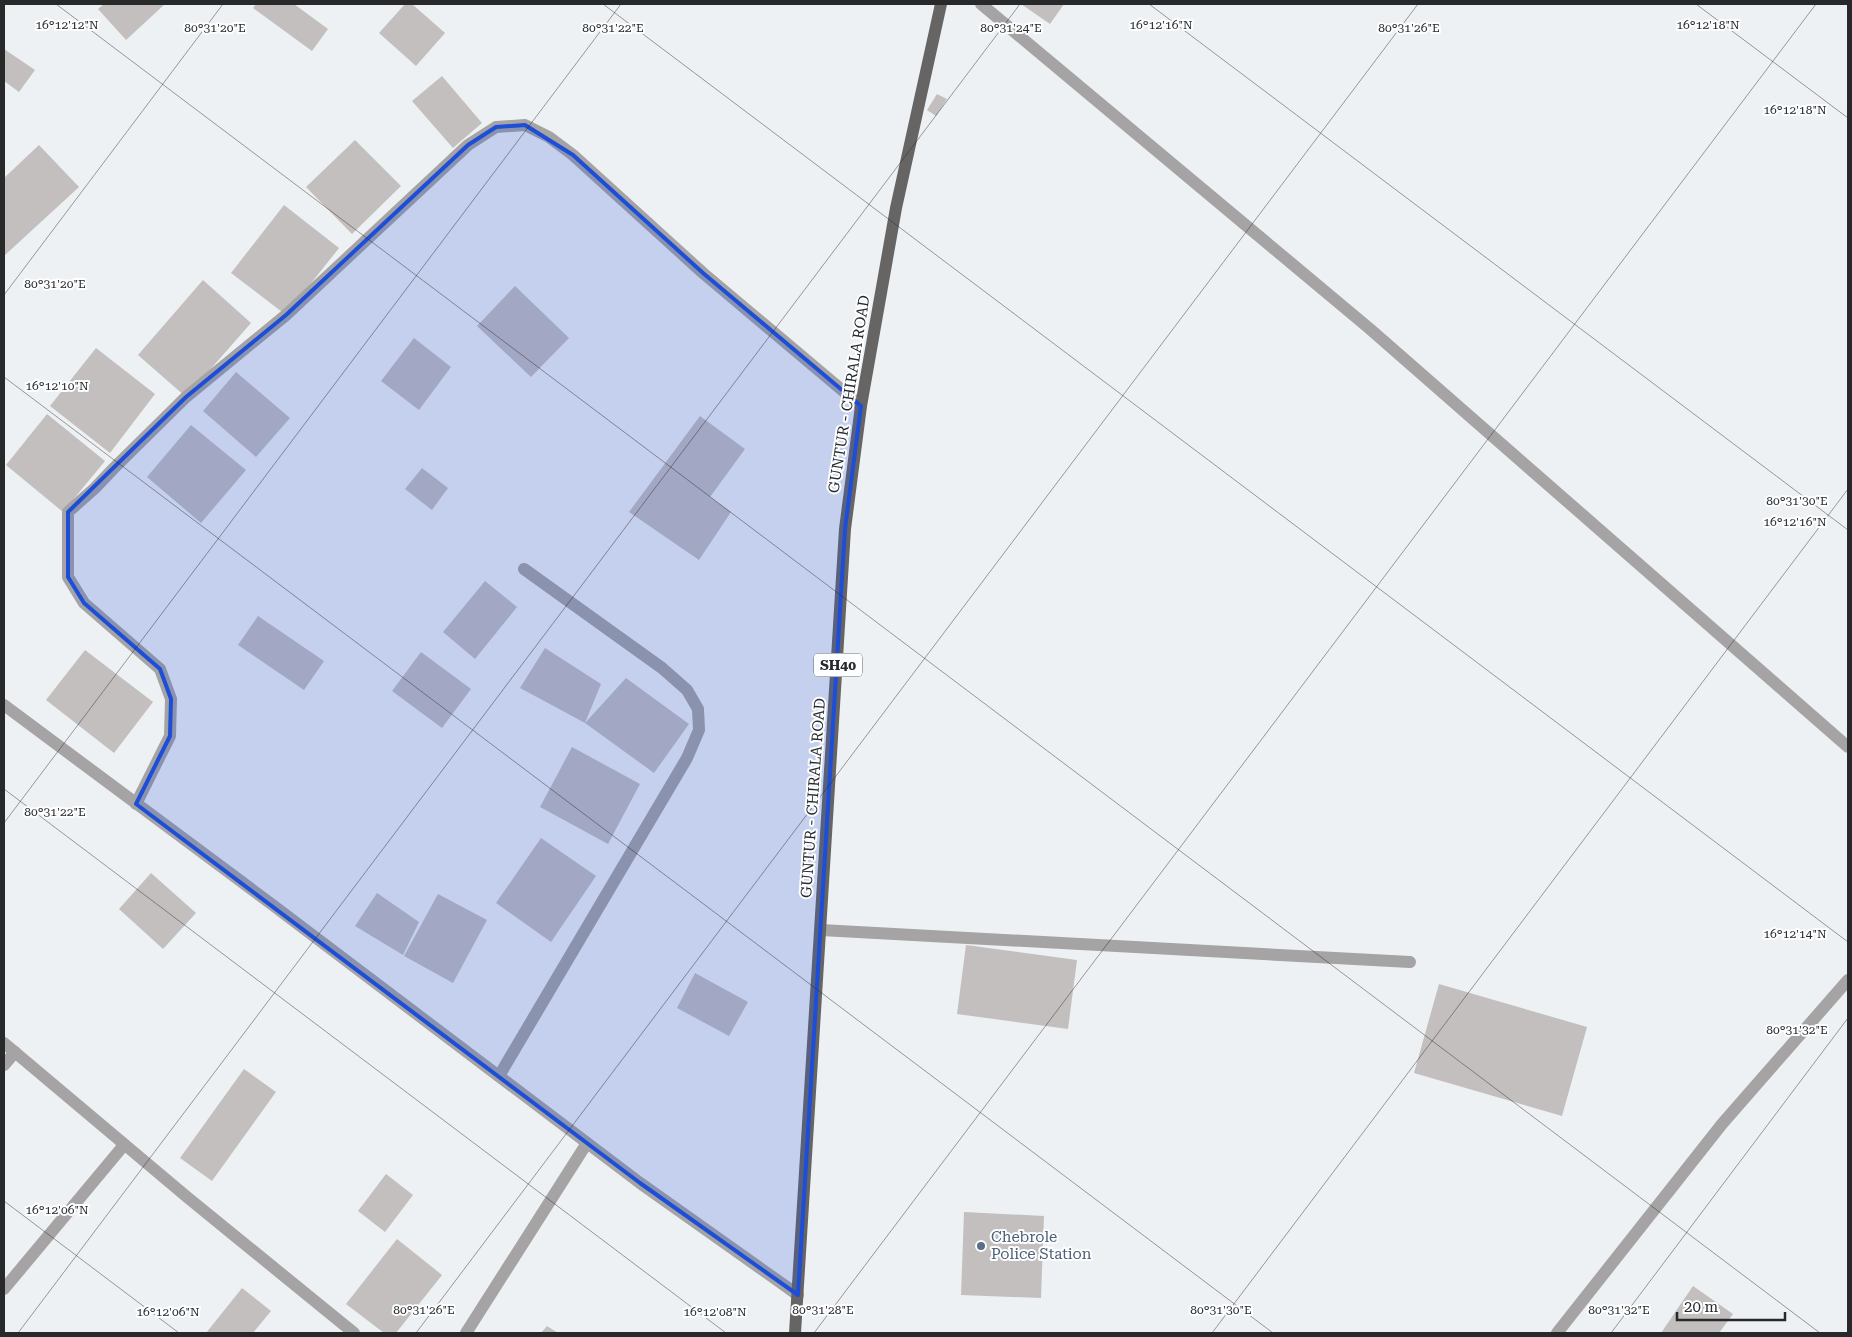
<svg xmlns="http://www.w3.org/2000/svg" width="1852" height="1337" font-family="'Roboto Serif',serif">
<style>
.building{fill:#c3bfbe}
.lines{fill:none;stroke-linecap:round;stroke-linejoin:round}
.minor{stroke:#a5a3a3;stroke-width:12}
.major{stroke:#676464;stroke-width:12}
.marked{fill:#1d4ed8;fill-opacity:0.2;stroke:#1d4ed8;stroke-width:4;stroke-linejoin:round}
.ticks{fill:none;stroke:#28292a;stroke-width:1;stroke-opacity:0.45}
.service-dot{fill:#5c6f8a;stroke:#fdfeff;stroke-width:2}
.labels{text-anchor:middle;dominant-baseline:central;stroke-width:4;stroke-linejoin:round;paint-order:stroke}
.shield{fill:#fdfeff;stroke:#68696a;stroke-width:1}
.shield-label{font-size:14px;font-weight:bold;fill:#28292a}
.street-label{font-size:15px;fill:#28292a;stroke:#fdfeff}
.service-label{font-size:15px;fill:#4e5e75;stroke:#fdfeff;text-anchor:start}
.ticks-label{font-size:12px;text-anchor:middle;fill:#28292a;stroke:#fdfeff;stroke-width:4;stroke-linejoin:round;paint-order:stroke}
</style>
<rect width="100%" height="100%" fill="#eef1f4"/>
<!-- building -->
<g class="building">
<path d="M104 4H165L126 40 98 9Z"/>
<path d="M256 4H294L328 29 312 51 253 8Z"/>
<path d="M405 4H412L445 33 416 66 379 33Z"/>
<path d="M1021 4H1064L1050 24Z"/>
<path d="M4 49 35 70 19 92 4 81Z"/>
<path d="M442 76 482 123 453 148 412 101Z"/>
<path d="M937 94 947 99 936 116 927 110Z"/>
<path d="M355 140 401 186 352 234 306 187Z"/>
<path d="M39 145 79 187 4 256V178Z"/>
<path d="M284 205 339 248 286 315 231 273Z"/>
<path d="M203 280 251 323 186 397 138 355Z"/>
<path d="M515 286 569 338 531 377 477 326Z"/>
<path d="M414 338 451 367 419 410 381 381Z"/>
<path d="M96 348 155 394 110 453 50 406Z"/>
<path d="M236 372 290 418 256 457 203 411Z"/>
<path d="M47 414 105 461 63 512 6 465Z"/>
<path d="M700 416 745 449 710 497 731 512 699 560 629 512Z"/>
<path d="M191 425 246 470 201 523 147 477Z"/>
<path d="M422 468 448 488 432 510 405 489Z"/>
<path d="M485 581 517 607 475 659 443 632Z"/>
<path d="M258 616 324 661 304 690 238 645Z"/>
<path d="M545 648 601 684 585 723 626 678 689 724 654 773 585 723 520 688Z"/>
<path d="M85 650 153 702 114 753 46 700Z"/>
<path d="M421 652 471 689 442 728 392 691Z"/>
<path d="M572 747 640 784 608 844 540 807Z"/>
<path d="M541 838 596 876 551 942 496 903Z"/>
<path d="M151 873 196 913 163 949 119 909Z"/>
<path d="M377 893 419 922 403 955 355 926Z"/>
<path d="M438 894 487 920 453 983 404 956Z"/>
<path d="M966 945 1077 960 1068 1029 957 1014Z"/>
<path d="M695 973 748 1002 729 1036 677 1008Z"/>
<path d="M1439 984 1587 1027 1562 1116 1414 1073Z"/>
<path d="M244 1069 276 1092 212 1181 180 1158Z"/>
<path d="M386 1174 413 1195 385 1232 358 1211Z"/>
<path d="M964 1212 1044 1216 1041 1298 961 1295Z"/>
<path d="M397 1239 442 1275 396 1333H384L346 1304Z"/>
<path d="M1693 1286 1733 1314 1719 1333H1661Z"/>
<path d="M242 1288 271 1311 253 1333H206Z"/>
<path d="M547 1326 558 1333H541Z"/>
</g>
<g class="lines">
<!-- minor -->
<g class="minor">
<path d="M981 4 1370 329 1848 747"/>
<path d="M4 705 274 906 640 1183 798 1295"/>
<path d="M136 804 170 736 171 699 160 669 84 603 68 577V512L95 488 114 468 186 397 286 315 468 145 496 127 525 125 549 137 573 155 703 273 861 406"/>
<path d="M821 930 1410 962"/>
<path d="M4 1043 187 1197 354 1333"/>
<path d="M4 1065 15 1052"/>
<path d="M499 1076 687 758 699 730 698 709 687 690 662 668 524 569"/>
<path d="M4 1289 124 1145"/>
<path d="M466 1333 587 1143"/>
<path d="M1557 1333 1722 1124 1848 980"/>
</g>
<!-- major -->
<path class="major" d="M795 1333 845 529 861 406 896 208 941 4"/>
</g>
<!-- marked area -->
<path class="marked" d="M525 125 573 155 703 273 861 406 845 529 798 1295 640 1183 136 804 170 736 171 699 160 669 84 603 68 577V512L186 397 286 315 468 145 496 127Z"/>
<!-- ticks -->
<path class="ticks" d="M56 4 1820 1333M603 4 1848 942M1149 4 1848 530M1696 4 1848 118M4 295 223 4M4 377 1273 1333M4 789 726 1333M4 823 621 4M4 1201 179 1333M18 1333 1020 4M416 1333 1418 4M814 1333 1816 4M1212 1333 1848 489M1611 1333 1848 1018"/>
<!-- markers -->
<circle class="service-dot" cx="981" cy="1246" r="5"/>
<g class="labels">
<!-- shield labels -->
<rect class="shield" x="814" y="653.5" width="48" height="23" rx="4"/>
<g class="shield-label">
<text x="838" y="665">SH40</text>
</g>
<!-- street labels -->
<g class="street-label">
<text transform="translate(849 394) rotate(-81)">GUNTUR - CHIRALA ROAD</text>
<text transform="translate(813 798) rotate(-86)">GUNTUR - CHIRALA ROAD</text>
</g>
<!-- service labels -->
<g class="service-label">
<text x="991" y="1237">Chebrole<tspan x="991" dy="17">Police Station</tspan></text>
</g>
</g>
<g class="ticks-label">
<text x="67" y="29">16°12'12"N</text>
<text x="1161" y="29">16°12'16"N</text>
<text x="1708" y="29">16°12'18"N</text>
<text x="215" y="32">80°31'20"E</text>
<text x="613" y="32">80°31'22"E</text>
<text x="1011" y="32">80°31'24"E</text>
<text x="1409" y="32">80°31'26"E</text>
<text x="1795" y="114">16°12'18"N</text>
<text x="55" y="288">80°31'20"E</text>
<text x="57" y="390">16°12'10"N</text>
<text x="1797" y="505">80°31'30"E</text>
<text x="1795" y="526">16°12'16"N</text>
<text x="55" y="816">80°31'22"E</text>
<text x="1795" y="938">16°12'14"N</text>
<text x="1797" y="1034">80°31'32"E</text>
<text x="57" y="1214">16°12'06"N</text>
<text x="424" y="1314">80°31'26"E</text>
<text x="823" y="1314">80°31'28"E</text>
<text x="1221" y="1314">80°31'30"E</text>
<text x="1619" y="1314">80°31'32"E</text>
<text x="168" y="1316">16°12'06"N</text>
<text x="715" y="1316">16°12'08"N</text>
</g>
<!-- border -->
<rect width="1852" height="1337" fill="none" stroke="#28292a" stroke-width="10"/>
<!-- scale -->
<path d="M1677 1312v8h108v-8" fill="none" stroke="#28292a" stroke-width="2.5"/>
<text x="1684" y="1312" font-size="15" fill="#28292a" stroke="#fdfeff" stroke-width="4" paint-order="stroke">20 m</text>
</svg>
